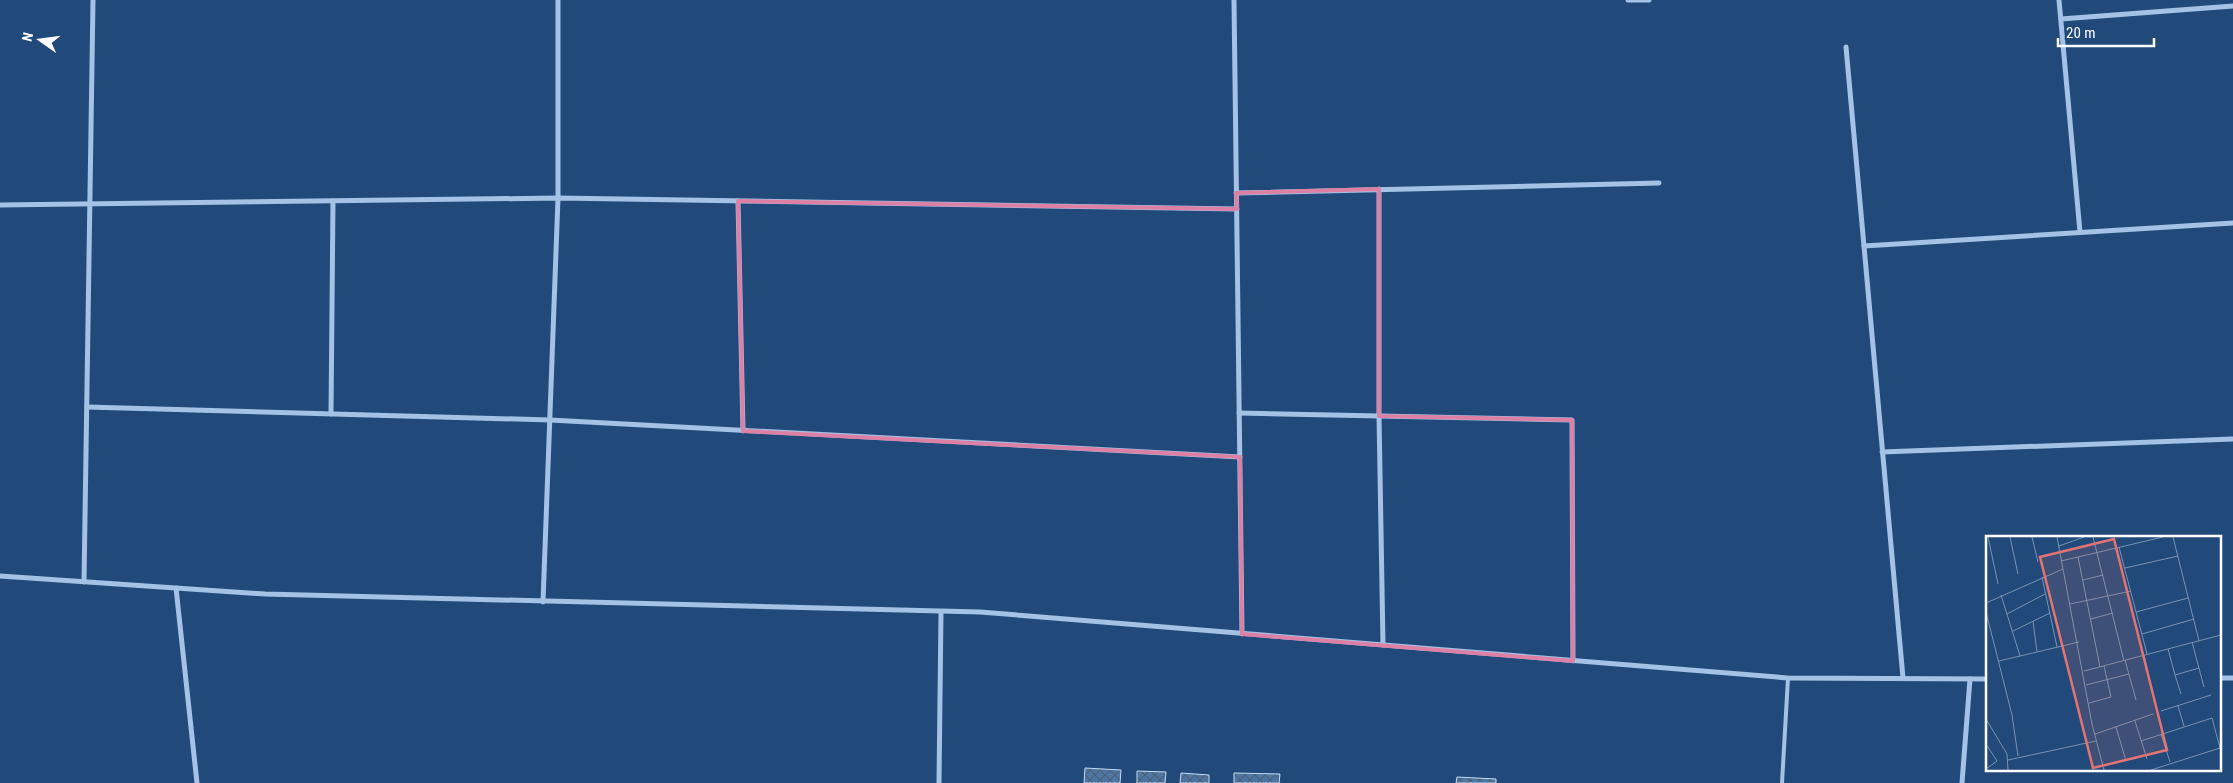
<svg xmlns="http://www.w3.org/2000/svg" width="2233" height="783" font-family="'Roboto Condensed',sans-serif">
<style>
.building{fill:url(#building-cross-hatch);stroke:#c6dcf4}
.lines{fill:none;stroke-linecap:round;stroke-linejoin:round}
.lane{stroke:#a3c2e5;stroke-width:4}
.street{stroke:#a3c2e5;stroke-width:5}
.marked{fill:none;stroke:#dd80a5;stroke-width:4;stroke-linejoin:round}
.inset-road{fill:none;stroke:#7a92af;stroke-width:1}
.view{fill:#e47373;fill-opacity:0.15;stroke:#e47373;stroke-width:2.5}
.inset-edge{fill:none;stroke:#fff;stroke-width:2.5}
</style>
<defs>
<pattern id="building-cross-hatch" width="8" height="8" patternUnits="userSpaceOnUse" patternTransform="scale(1.25)"><rect width="8" height="8" fill="#4e77a6"/><path d="M0 0l8 8M0 8l8-8" fill="none" stroke="#4d6279"/></pattern>
</defs>
<rect width="100%" height="100%" fill="#214a7a"/>
<!-- building -->
<g class="building">
<path d="M1085 768 1121 770 1120 783H1084Z"/>
<path d="M1137 771 1166 772 1165 783H1137Z"/>
<path d="M1181 773 1209 775V783H1180Z"/>
<path d="M1234 773 1280 774 1279 783H1234Z"/>
<path d="M1457 777 1496 779V783H1456Z"/>
</g>
<g class="lines">
<!-- lane -->
<path class="lane" d="M1782 783 1788 678"/>
<!-- street -->
<g class="street">
<path d="M1234 0 1242 634"/>
<path d="M1628 0H1649"/>
<path d="M2059 0 2080 232"/>
<path d="M2061 19 2233 6"/>
<path d="M1846 47 1903 678"/>
<path d="M1379 189V416L1383 645"/>
<path d="M1236 193 1659 183"/>
<path d="M738 201 743 431"/>
<path d="M0 205 558 198 1237 209"/>
<path d="M1864 246 2233 223"/>
<path d="M87 407 550 420 1240 457"/>
<path d="M1239 413 1572 420 1573 661"/>
<path d="M331 414 333 201"/>
<path d="M1882 452 2233 439"/>
<path d="M0 576 265 594 980 612 1788 678 1987 679"/>
<path d="M84 582 93 0"/>
<path d="M176 588 197 783"/>
<path d="M543 602 558 198V0"/>
<path d="M2219 678H2233"/>
<path d="M939 783 941 612"/>
<path d="M1962 783 1970 679"/>
</g>
</g>
<!-- marked area -->
<path class="marked" d="M1379 189V416L1572 420 1573 661 1242 634 1240 457 743 431 738 201 1237 209 1236 193Z"/>
<!-- overview -->
<g transform="translate(1986 536)">
<rect width="235" height="235" fill="#214a7a"/>
<path class="inset-road" d="M2 1 12 48M24 1 32 38M46 1 52 26M71 1 106 188 118 234M107 1 138 125M187 1 213 105M73 10 98 1M133 11 161 118M92 21 114 131M75 25 177 1M139 32 192 20M56 41 71 111M97 44 117 39M15 59 34 120M0 67 77 33M84 68 145 55M0 76 26 179 32 220M150 76 202 62M21 78 59 58M105 83 127 77M47 85 51 116M27 95 64 77M156 98 208 83M206 106 218 151M182 113 189 139 213 132M158 119 167 159M139 124 150 164M13 125 93 106M98 135 235 99M189 139 195 158M100 149 143 138M103 167 125 161 118 130M192 170 198 190M175 175 225 159M0 183 21 218 22 234M149 185 161 223M130 191 140 225M109 198 167 178M175 198 184 226M155 205 226 182 234 212M0 208 11 225 0 233M22 224 110 205M165 234 234 212 235 217"/>
<path class="view" d="M128 3 181 214 107 232 54 21Z"/>
<rect width="235" height="235" class="inset-edge"/>
</g>
<!-- north arrow -->
<g transform="translate(40 40) rotate(284)" stroke="#214a7a" stroke-width="4" paint-order="stroke">
<path d="M0-4L9 19L0 12L-9 19Z" fill="#ffffff"/>
<text y="-8" font-size="14" font-weight="bold" text-anchor="middle" fill="#ffffff">N</text>
</g>
<!-- scale -->
<path d="M2058 38v8h96v-8" fill="none" stroke="#ffffff" stroke-width="2.5"/>
<text x="2066" y="38" font-size="15" fill="#ffffff" stroke="#214a7a" stroke-width="4" paint-order="stroke">20 m</text>
</svg>
